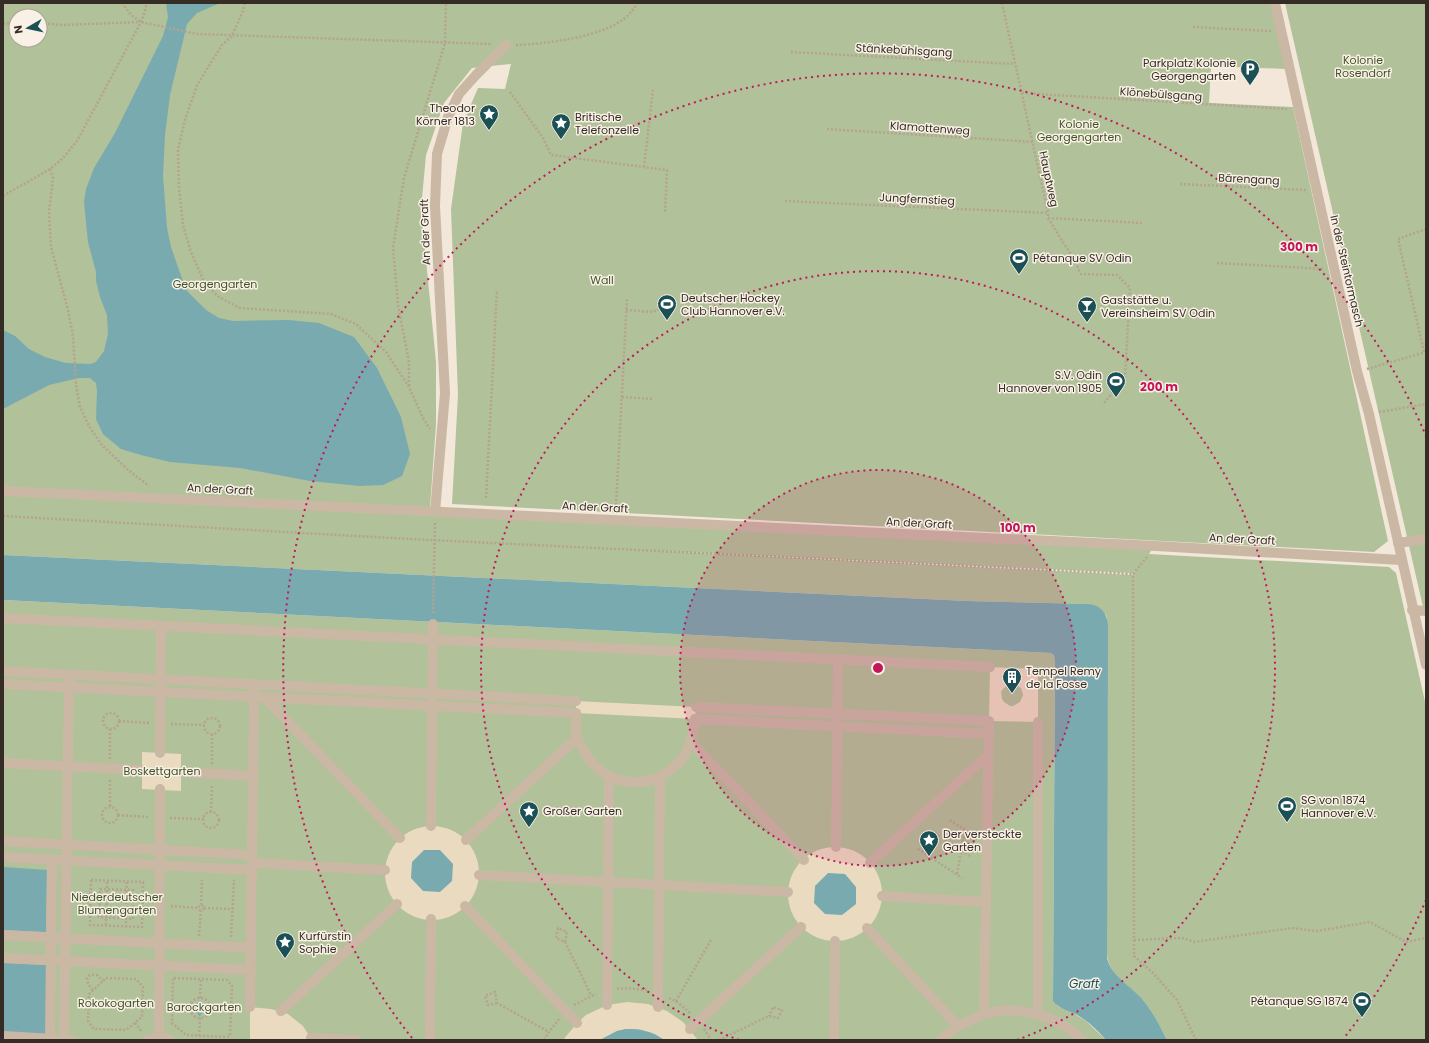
<svg xmlns="http://www.w3.org/2000/svg" width="1429" height="1043" font-family="Poppins,sans-serif">
<style>
.green{fill:#b1c199;fill-rule:evenodd}
.plaza{fill:#eadac0;fill-rule:evenodd}
.water{fill:#78aaaf}
.lines{fill:none;stroke-linecap:round;stroke-linejoin:round}
.path{stroke:#b5a28f;stroke-width:2.5;stroke-dasharray:2 2;stroke-linecap:butt}
.minor{stroke:#cab8a5;stroke-width:10}
.ring{fill:none;stroke:#c2185b;stroke-width:2;stroke-dasharray:2 4}
.labels{text-anchor:middle;dominant-baseline:central;stroke-width:3;stroke-linejoin:round;paint-order:stroke}
.street-label{font-size:11px;fill:#352c26;stroke:#f9f1e5}
.park-label{font-size:11px;fill:#42542a;stroke:#f9f1e5}
.poi-label{font-size:11px;fill:#352c26;stroke:#f9f1e5;text-anchor:start}
.water-label{font-size:12px;font-style:italic;fill:#1c5057;stroke:#f9f1e5}
.centre{fill:#c2185b;stroke:#f9f1e5;stroke-width:2}
.ring-label{font-size:12px;text-anchor:middle;font-weight:bold;fill:#c2185b;stroke:#f9f1e5;stroke-width:3;stroke-linejoin:round;paint-order:stroke}
</style>
<rect width="100%" height="100%" fill="#f2e7d9"/>
<!-- green -->
<g class="green">
<path d="M3 3H1271L1286 69 1211 66 1209 103 1293 107 1388 541 1374 552 452 504 458 395 451 209 463 123 478 88 505 89 511 64 472 68 444 103 426 155 421 209 436 362V424L430 507 3 487ZM16 16H40V40H16Z"/>
<path d="M1285 3H1426V620Z"/>
<path d="M3 493 1152 549 1149 554 1389 567 1396 573 1426 706V1040H1167C1160 1026 1153 1012 1143 1000 1130 986 1108 974 1107 954V620L1106 615 1088 604 968 601 3 555ZM640 550 1133 573 1138 568 1132 575Z"/>
<path d="M3 600 1051 653 1055 658 1053 998 1058 1006 1070 1011 1086 1021 1106 1040H3Z"/>
</g>
<!-- plaza -->
<g class="plaza">
<path d="M990 667 1038 669V722L989 721ZM1014 684 1021 688 1023 695 1020 702 1013 706H1010L1004 702 1002 699 1001 692 1003 689 1008 685Z"/>
<path d="M576 701 696 707 695 719 576 713Z"/>
<path d="M142 752 181 754V791L142 789Z"/>
<circle cx="432" cy="873" r="47"/>
<circle cx="835" cy="894" r="47"/>
<path d="M627 1002 648 1004 667 1011 683 1022 698 1040H664L655 1034 638 1029H626L617 1031 600 1040H563L577 1023 586 1015 607 1005Z"/>
<path d="M250 1007 271 1009 288 1014 303 1026 312 1040H250Z"/>
</g>
<!-- water -->
<g class="water">
<path d="M166 3H220L197 13 187 24 170 95 165 135 163 176 167 228 171 247 186 290 206 310 219 318 233 321 288 320 319 323 354 337 377 368 401 417 410 454 402 476 383 485 360 486 310 481 240 468 170 462 141 455 121 449 103 434 96 419 97 391 96 383 90 378H79L49 385 3 409V330L15 336 29 349 45 357 66 363 90 364 96 362 104 351 108 334 107 315 100 297 96 281V272L88 242 84 202 86 189 94 168 115 133 163 36 168 17Z"/>
<path d="M3 555 968 601 1088 604C1101 605 1107 613 1108 626L1107 958C1111 976 1132 987 1143 1000 1153 1012 1160 1026 1167 1040H1106C1098 1031 1089 1022 1079 1016 1071 1011 1059 1009 1053 1001L1055 660 1054 656 1051 653 3 600Z"/>
<path d="M424 850H440L453 864 452 881 440 892 423 891 411 878 412 862Z"/>
<path d="M3 867 47 870 46 932 3 930Z"/>
<path d="M828 873 845 874 856 887V904L842 915 825 914 814 903 815 886Z"/>
<path d="M3 963 46 965V1035L3 1033Z"/>
<path d="M200 1000 208 1008 207 1010H205V1013H202L200 1016 198 1015V1013H195V1010H192V1008Z"/>
<path d="M626 1029C640 1029 652 1031 664 1040H600L617 1031Z"/>
</g>
<g class="lines">
<!-- path -->
<g class="path">
<path d="M122 3 131 15 141 22 197 34 491 44"/>
<path d="M245 3 243 11 232 36 222 45 197 85 185 120 178 150 179 188 183 225 191 252 205 284 219 297 240 308 331 314 356 324 386 352 409 387 423 418 430 429"/>
<path d="M1002 3 1048 213V218L1073 258 1081 274 1117 275 1130 288 1125 378 1103 404"/>
<path d="M40 23 63 25 140 22"/>
<path d="M3 24 16 22"/>
<path d="M1193 27 1271 31"/>
<path d="M516 45C545 44 604 37 626 17 631 13 634 8 638 3"/>
<path d="M791 52 1015 64"/>
<path d="M510 92 543 138 551 155 667 170 665 213"/>
<path d="M1022 93 1287 109"/>
<path d="M827 129 1033 142"/>
<path d="M644 167 653 90"/>
<path d="M50 169 53 178 49 212 51 247 67 306 73 336 76 385 80 407 89 426 101 444 127 469 149 486"/>
<path d="M1180 184 1306 190"/>
<path d="M3 196 50 169 62 159 77 141 141 22 146 8V3"/>
<path d="M785 201 1048 213"/>
<path d="M1048 218 1142 223"/>
<path d="M1217 263 1324 269"/>
<path d="M626 310 652 312 660 309"/>
<path d="M1424 352 1398 239 1426 229"/>
<path d="M1367 369 1426 352"/>
<path d="M409 386V362L398 305 393 248 404 178 445 43 446 3"/>
<path d="M622 397 654 399"/>
<path d="M1379 412 1426 404"/>
<path d="M486 498 497 290"/>
<path d="M616 505 627 298"/>
<path d="M3 516 410 539 1133 574"/>
<path d="M1147 557 1133 574 1134 956 1153 973 1177 1000 1196 1040"/>
<path d="M433 613 435 523"/>
<circle cx="111" cy="721" r="8"/>
<circle cx="212" cy="726" r="8"/>
<path d="M119 721 150 723"/>
<path d="M171 724 204 725"/>
<path d="M110 759V729"/>
<path d="M212 764V734"/>
<path d="M110 780V807"/>
<circle cx="110" cy="815" r="8"/>
<path d="M211 812 212 785"/>
<circle cx="211" cy="820" r="8"/>
<path d="M118 815 149 817"/>
<path d="M170 818 204 819"/>
<path d="M950 820 971 834"/>
<path d="M935 833 970 856"/>
<path d="M918 849 962 878"/>
<path d="M957 874 965 830"/>
<path d="M91 880 143 882 142 927 90 925Z"/>
<path d="M127 882 126 897 142 898"/>
<path d="M100 889 133 890V919L99 917Z"/>
<path d="M91 895 107 896V881"/>
<path d="M107 896 126 897V912L106 911Z"/>
<path d="M201 905 202 880"/>
<circle cx="201" cy="908" r="2.5"/>
<path d="M171 906 198 908"/>
<path d="M204 908 233 909"/>
<path d="M90 910 106 911V926"/>
<path d="M126 927V912L142 913"/>
<path d="M199 936 201 911"/>
<path d="M231 937 234 881H233"/>
<path d="M1134 940 1182 938 1194 942 1292 928 1317 931 1370 922 1406 942 1426 938"/>
<path d="M565 942 567 932 558 928 556 938 565 942 591 995"/>
<path d="M106 978 136 979 143 987 142 1017 126 1030 94 1029 88 1021 89 994Z"/>
<path d="M174 978 227 980 232 986 230 1036 227 1037 186 1035 172 1023 173 980Z"/>
<path d="M617 989 624 988 647 990"/>
<path d="M93 990C86 983 83 973 97 975L103 981"/>
<circle cx="200" cy="1008" r="10"/>
<path d="M200 998 201 979"/>
<path d="M669 998 676 1001 691 1014"/>
<path d="M676 1001 712 938"/>
<path d="M497 1003 488 1005 485 996 495 992 497 1003 549 1032"/>
<path d="M574 1005 596 994"/>
<path d="M172 1008H189"/>
<path d="M210 1009 231 1010"/>
<path d="M135 1023 142 1032"/>
<path d="M704 1029 711 1040"/>
<path d="M199 1036 200 1018"/>
<path d="M544 1040 549 1032 559 1019"/>
<path d="M719 1040 769 1016 778 1018 782 1010 773 1007 769 1016"/>
</g>
<!-- minor -->
<g class="minor">
<path d="M1275 3 1357 371 1369 414 1426 665"/>
<path d="M3 491 1156 546 1401 560"/>
<path d="M435 512 445 393 435 206 437 154 448 117 459 94 476 75 506 45"/>
<path d="M1398 543 1426 539"/>
<path d="M1412 610 1426 611"/>
<path d="M3 618 990 667"/>
<path d="M3 671 576 701"/>
<path d="M3 684 576 713C576 721 575 730 577 738 578 741 581 745 583 749 598 780 636 792 666 773 672 769 679 763 684 756 691 744 693 733 695 719L989 734"/>
<path d="M265 698 400 838"/>
<path d="M696 707 989 721 984 1014"/>
<path d="M1038 722V1014"/>
<path d="M691 742 804 860"/>
<path d="M160 753 161 626"/>
<path d="M3 763 142 770"/>
<path d="M181 772 253 776"/>
<path d="M431 826 433 624"/>
<path d="M466 840 577 738"/>
<path d="M3 841 252 855"/>
<path d="M836 847 838 659"/>
<path d="M3 857 252 870"/>
<path d="M252 863 385 870"/>
<path d="M870 863 988 755"/>
<path d="M479 875 788 892"/>
<path d="M882 896 986 902"/>
<path d="M465 906 577 1023"/>
<path d="M867 928 958 1026"/>
<path d="M3 935 251 948"/>
<path d="M3 958 251 970"/>
<path d="M607 1005 609 776"/>
<path d="M250 1007 254 691"/>
<path d="M658 1007 660 777"/>
<path d="M281 1011 397 904"/>
<path d="M690 1029 801 927"/>
<path d="M3 1036 72 1040"/>
<path d="M159 1036 160 789"/>
<path d="M311 1038 357 1040"/>
<path d="M50 1040 52 859"/>
<path d="M64 1040 69 682"/>
<path d="M147 1040 159 1036 170 1040"/>
<path d="M430 1040 431 919"/>
<path d="M834 1040 835 941"/>
<path d="M941 1040C949 1031 958 1026 969 1021 973 1019 978 1016 983 1015 1015 1003 1059 1016 1082 1040"/>
</g>
</g>
<!-- distance rings -->
<circle cx="878" cy="668" r="198" fill="#c2185b" fill-opacity=".12"/>
<g class="ring">
<circle cx="878" cy="668" r="198"/>
<path d="M739 1040A397 397 0 1 1 1017 1040"/>
<path d="M1426 900A595 595 0 0 1 1344 1038M412 1038A595 595 0 1 1 1426 436"/>
</g>
<!-- icons -->
<defs>
<g id="parking-pin" transform="scale(1)"><path d="M0 17L-7.5 6A9.5 9.5 0 1 1 7.5 6Z" fill="#1c5057" stroke="#f9f1e5"/><path d="M-3.5-5.5H1a3.5 3.5 0 0 1 0 7H-1V5.5H-3.5ZM-1-3.4V-.6H.8a1.4 1.4 0 0 0 0-2.8Z" fill="#fff"/></g>
<g id="sight-pin" transform="scale(1)"><path d="M0 17L-7.5 6A9.5 9.5 0 1 1 7.5 6Z" fill="#1c5057" stroke="#f9f1e5"/><path d="M0-6L1.8-2.2L6-1.7L2.9 1.2L3.7 5.4L0 3.3L-3.7 5.4L-2.9 1.2L-6-1.7L-1.8-2.2Z" fill="#fff"/></g>
<g id="stadium-pin" transform="scale(1)"><path d="M0 17L-7.5 6A9.5 9.5 0 1 1 7.5 6Z" fill="#1c5057" stroke="#f9f1e5"/><path d="M0-5a6.5 5 0 1 0 0 10a6.5 5 0 1 0 0-10ZM-3.5-1.8h7v3.6h-7Z" fill="#fff"/></g>
<g id="bar-pin" transform="scale(1)"><path d="M0 17L-7.5 6A9.5 9.5 0 1 1 7.5 6Z" fill="#1c5057" stroke="#f9f1e5"/><path d="M-6-5H6L.8 .8V4.5H3.5V6h-7V4.5H-.8V.8Z" fill="#fff"/></g>
<g id="building-pin" transform="scale(1)"><path d="M0 17L-7.5 6A9.5 9.5 0 1 1 7.5 6Z" fill="#1c5057" stroke="#f9f1e5"/><path d="M-4-6H4V6H1V3H-1V6H-4ZM-2.5-4.3h1.7v1.8h-1.7ZM.8-4.3h1.7v1.8H.8ZM-2.5-1h1.7V.8h-1.7ZM.8-1h1.7V.8H.8Z" fill="#fff"/></g>
</defs>
<g fill-rule="evenodd">
<use href="#parking-pin" x="1250" y="69"/>
<use href="#sight-pin" x="489" y="114"/>
<use href="#sight-pin" x="561" y="123"/>
<use href="#stadium-pin" x="1019" y="258"/>
<use href="#stadium-pin" x="667" y="304"/>
<use href="#bar-pin" x="1087" y="306"/>
<use href="#stadium-pin" x="1116" y="381"/>
<use href="#building-pin" x="1012" y="677"/>
<use href="#stadium-pin" x="1287" y="806"/>
<use href="#sight-pin" x="529" y="811"/>
<use href="#sight-pin" x="929" y="840"/>
<use href="#sight-pin" x="285" y="942"/>
<use href="#stadium-pin" x="1362" y="1001"/>
</g>
<g class="labels">
<!-- street labels -->
<g class="street-label">
<text transform="translate(904 50) rotate(3)">Stänkebühlsgang</text>
<text transform="translate(1161 94) rotate(4)">Klönebülsgang</text>
<text transform="translate(930 128) rotate(4)">Klamottenweg</text>
<text transform="translate(1049 179) rotate(78)">Hauptweg</text>
<text transform="translate(1249 179) rotate(3)">Bärengang</text>
<text transform="translate(917 199) rotate(3)">Jungfernstieg</text>
<text transform="translate(425 232) rotate(-92)">An der Graft</text>
<text transform="translate(1347 271) rotate(77)">In der Steintormasch</text>
<text transform="translate(220 489) rotate(3)">An der Graft</text>
<text transform="translate(595 507) rotate(3)">An der Graft</text>
<text transform="translate(919 523) rotate(3)">An der Graft</text>
<text transform="translate(1242 539) rotate(3)">An der Graft</text>
</g>
<!-- park labels -->
<g class="park-label">
<text x="1363" y="60">Kolonie<tspan x="1363" dy="13">Rosendorf</tspan></text>
<text x="1079" y="124">Kolonie<tspan x="1079" dy="13">Georgengarten</tspan></text>
<text x="602" y="280">Wall</text>
<text x="215" y="284">Georgengarten</text>
<text x="162" y="771">Boskettgarten</text>
<text x="117" y="897">Niederdeutscher<tspan x="117" dy="13">Blumengarten</tspan></text>
<text x="116" y="1003">Rokokogarten</text>
<text x="204" y="1007">Barockgarten</text>
</g>
<!-- poi labels -->
<g class="poi-label">
<text x="1236" y="63" text-anchor="end">Parkplatz Kolonie<tspan x="1236" dy="13">Georgengarten</tspan></text>
<text x="475" y="108" text-anchor="end">Theodor<tspan x="475" dy="13">Körner 1813</tspan></text>
<text x="575" y="117">Britische<tspan x="575" dy="13">Telefonzelle</tspan></text>
<text x="1033" y="258">Pétanque SV Odin</text>
<text x="681" y="298">Deutscher Hockey<tspan x="681" dy="13">Club Hannover e.V.</tspan></text>
<text x="1101" y="300">Gaststätte u.<tspan x="1101" dy="13">Vereinsheim SV Odin</tspan></text>
<text x="1102" y="375" text-anchor="end">S.V. Odin<tspan x="1102" dy="13">Hannover von 1905</tspan></text>
<text x="1026" y="671">Tempel Remy<tspan x="1026" dy="13">de la Fosse</tspan></text>
<text x="1301" y="800">SG von 1874<tspan x="1301" dy="13">Hannover e.V.</tspan></text>
<text x="543" y="811">Großer Garten</text>
<text x="943" y="834">Der versteckte<tspan x="943" dy="13">Garten</tspan></text>
<text x="299" y="936">Kurfürstin<tspan x="299" dy="13">Sophie</tspan></text>
<text x="1348" y="1001" text-anchor="end">Pétanque SG 1874</text>
</g>
<!-- water labels -->
<g class="water-label">
<text x="1084" y="983">Graft</text>
</g>
</g>
<circle cx="878" cy="668" r="6" class="centre"/>
<g class="ring-label">
<text x="1299" y="251">300 m</text>
<text x="1159" y="391">200 m</text>
<text x="1018" y="532">100 m</text>
</g>
<!-- border -->
<rect width="1429" height="1043" fill="none" stroke="#352c26" stroke-width="8"/>
<!-- north arrow -->
<g transform="translate(28 28) rotate(261)"><circle r="19" fill="#f9f1e5" stroke="#aba299"/>
<path d="M0-3L7 15L0 10L-7 15Z" fill="#1c5057"/>
<text y="-6" font-size="11" font-weight="bold" text-anchor="middle" fill="#352c26">N</text>
</g>
</svg>
